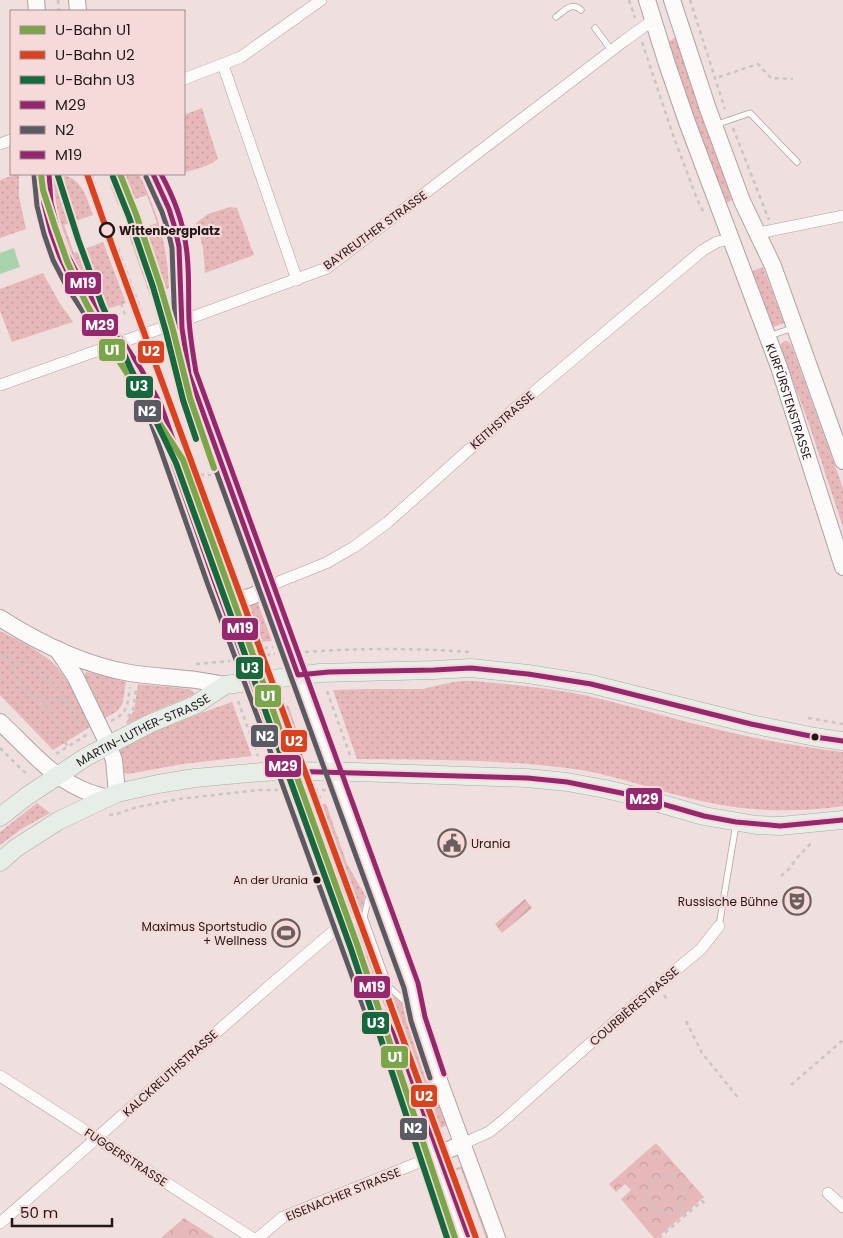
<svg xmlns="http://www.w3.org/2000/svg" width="843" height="1238" font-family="Poppins,sans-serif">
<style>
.grass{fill:url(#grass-dots)}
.park{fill:url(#park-crowns)}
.garden{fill:url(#garden-furrows)}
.water{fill:#a8d3ab}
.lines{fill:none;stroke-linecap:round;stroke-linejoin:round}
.lane-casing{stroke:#afa2a2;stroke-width:7}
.street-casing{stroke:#afa2a2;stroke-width:12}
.secondary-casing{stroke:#afa2a2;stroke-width:18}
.primary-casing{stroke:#a6aca1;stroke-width:19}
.path{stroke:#cac4c4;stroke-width:2.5;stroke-dasharray:4 4;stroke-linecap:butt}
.lane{stroke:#fdfafa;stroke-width:5.5}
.street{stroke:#fdfafa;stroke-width:11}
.secondary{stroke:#fdfafa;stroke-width:16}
.primary{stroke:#e7ede7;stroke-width:18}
.bus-1-casing{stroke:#f6d9d9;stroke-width:9}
.bus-2-casing{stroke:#f6d9d9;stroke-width:9}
.bus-3-casing{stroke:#f6d9d9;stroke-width:9}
.bus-1{stroke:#95276e;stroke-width:5}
.bus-2{stroke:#595b62;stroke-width:5}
.bus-3{stroke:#95276e;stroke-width:5}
.metro-1-casing{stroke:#f6d9d9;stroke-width:10}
.metro-2-casing{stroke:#f6d9d9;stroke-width:10}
.metro-3-casing{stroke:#f6d9d9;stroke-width:10}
.metro-1{stroke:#78a649;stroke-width:6}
.metro-2{stroke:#da421e;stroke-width:6}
.metro-3{stroke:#16683d;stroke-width:6}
.stop-dot{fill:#f6d9d9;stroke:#221818;stroke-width:2.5}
.bus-dot{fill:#221818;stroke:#f6d9d9;stroke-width:2}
.labels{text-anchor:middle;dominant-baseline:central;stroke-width:4.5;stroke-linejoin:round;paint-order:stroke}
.bus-label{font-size:11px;fill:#221818;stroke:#f6d9d9;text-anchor:end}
.stop-label{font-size:12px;font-weight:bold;fill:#221818;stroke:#f6d9d9;text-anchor:start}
.street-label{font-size:12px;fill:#221818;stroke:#f6d9d9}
.poi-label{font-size:12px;fill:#221818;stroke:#f6d9d9;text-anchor:end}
.line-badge{stroke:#f6d9d9;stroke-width:2}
.badge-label{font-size:14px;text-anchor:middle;font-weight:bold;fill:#fff}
</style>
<defs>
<pattern id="grass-dots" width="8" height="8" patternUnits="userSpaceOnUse" patternTransform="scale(1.25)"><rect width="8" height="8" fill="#e7b8ba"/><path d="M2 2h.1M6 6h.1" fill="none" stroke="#c69d9f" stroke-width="1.8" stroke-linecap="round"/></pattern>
<pattern id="park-crowns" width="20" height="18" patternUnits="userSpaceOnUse" patternTransform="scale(1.25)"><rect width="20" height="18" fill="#e7b8ba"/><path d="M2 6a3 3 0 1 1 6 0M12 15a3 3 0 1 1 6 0" fill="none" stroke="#c69d9f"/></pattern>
<pattern id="garden-furrows" width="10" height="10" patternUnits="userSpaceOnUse" patternTransform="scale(1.25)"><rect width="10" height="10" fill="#e7b8ba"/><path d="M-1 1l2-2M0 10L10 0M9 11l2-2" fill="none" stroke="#c69d9f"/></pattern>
</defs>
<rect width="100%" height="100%" fill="#f0dfdf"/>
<!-- grass -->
<g class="grass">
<path d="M677 36 736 198 725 204 666 44Z"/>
<path d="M202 108 218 159C208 166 196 170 184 172V115Z"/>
<path d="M17 174H19V197L26 229 0 238V180Z"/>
<path d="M110 174H139L140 176C159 215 167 245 169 288L150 296 128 233 157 223 147 195 118 205 111 187Z"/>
<path d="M66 176C83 181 87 199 93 215L64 225 74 253 103 242 126 303 107 309C95 293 81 276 72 257 61 233 56 205 52 178Z"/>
<path d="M230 207 237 208 254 255 205 273 203 248 196 223 208 214Z"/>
<path d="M763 267 784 323 773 327 752 271Z"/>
<path d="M43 273 59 302 73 322 12 342 0 311V289Z"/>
<path d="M785 341H787L791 344 843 488V527L809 424 781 349V344Z"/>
<path d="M257 601 272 641 252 643 237 604Z"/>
<path d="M0 631C16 639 33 647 47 658 69 675 78 702 90 727L53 750 0 695Z"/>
<path d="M87 672 126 682C122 704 126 708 105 718L85 676V673Z"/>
<path d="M464 681H475C513 685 551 688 588 696 632 706 676 720 720 730 761 740 801 747 843 752V806C790 814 737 811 685 797 650 789 617 776 581 770 508 759 432 760 357 759L333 690 366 689H423L453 682Z"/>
<path d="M138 684 190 689 194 693 191 696 152 712 127 724 126 722 134 711Z"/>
<path d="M232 702 252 756 183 764 128 774 124 773 123 762 120 751 122 747C158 729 194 715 232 702Z"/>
<path d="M287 705 289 707 297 731 294 742 291 744 289 743 282 723 281 718 283 708Z"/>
<path d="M37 803 50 813 23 828 0 845V832Z"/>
<path d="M310 804H326L347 864 365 895 361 913 357 915 351 914Z"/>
<path d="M358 924 381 985 404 1005 448 1125 430 1132 355 925Z"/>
<path d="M463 1166 489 1238H486L461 1169 448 1174 471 1238H468L445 1172Z"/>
</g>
<!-- park -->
<g class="park">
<path d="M656 1143 704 1197 657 1238H654L621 1199 631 1190 625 1184 616 1192 609 1184Z"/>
<path d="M184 1218 215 1238H161Z"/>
</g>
<!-- garden -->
<path class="garden" d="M525 899 532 908 502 933 495 924Z"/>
<!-- water -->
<path class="water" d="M14 248 20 267 0 274V253Z"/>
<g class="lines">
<!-- lane casing -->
<g class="lane-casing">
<g id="lane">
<path d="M556 17C564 11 572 1 581 10"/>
<path d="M595 28 612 51"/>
<path d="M715 125 750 113 797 162"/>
<path d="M769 336 793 328"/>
<path d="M371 887 364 917 389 987 410 1006"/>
<path d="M342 925 364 917"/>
<path d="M719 926 736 824"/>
</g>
</g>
<!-- street casing -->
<g class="street-casing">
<g id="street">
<path d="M223 65 297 280"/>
<path d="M184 79 241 57 321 0"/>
<path d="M0 144 11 140"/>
<path d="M759 233 843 216"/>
<path d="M0 385 116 344 182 321 327 268 624 41 653 20"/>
<path d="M266 587 326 563 354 547 388 522 521 403 703 250 717 242 730 239"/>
<path d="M0 1076 252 1238"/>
<path d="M462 1144 489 1132 504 1120 621 1016 701 949 719 926"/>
<path d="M828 1193 843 1207"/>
<path d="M0 1223C114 1124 225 1022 341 925"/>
<path d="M258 1238 283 1217 432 1157"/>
</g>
</g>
<!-- secondary casing -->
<g class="secondary-casing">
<g id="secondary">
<path d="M36 0 37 11"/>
<path d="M77 0 78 11"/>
<path id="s1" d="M647 0 667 64 687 122 779 367 843 567"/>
<path d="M672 0 708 109 742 201 773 266 843 461"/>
<path d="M41 174 44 204 51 232 60 257 73 283 100 325 116 344 135 373 154 408 215 583 275 742 371 1006 393 1050 461 1238"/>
<path d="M153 174C165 197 175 221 179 247 182 271 181 296 182 321 183 339 186 357 189 374L407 975 411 986 415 1011 422 1034 497 1238"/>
<path d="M215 583C235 597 244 606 266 587"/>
<path d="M0 618C39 643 84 665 130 673 149 676 168 677 187 679 200 680 213 683 225 685"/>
<path d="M57 649 75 676 108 744 114 760 117 793"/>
<path d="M0 722C25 745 49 775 81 789 89 793 98 795 107 798"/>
<path d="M432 1157 462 1144"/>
</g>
</g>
<!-- primary casing -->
<g class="primary-casing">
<g id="primary">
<path id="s2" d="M0 817 27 796 86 757 149 724 195 705 225 685 320 673 434 670 471 668 528 674 591 684 751 724 815 737 843 741"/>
<path d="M0 862 16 848 58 821 117 793 158 784 195 778 262 772 285 771 356 772 527 778 567 782 605 789 631 795 704 816 756 825 780 826 843 820"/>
</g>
</g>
<!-- path -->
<g class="path">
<path d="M58 0 59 11"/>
<path d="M629 0 635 18"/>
<path d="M690 0 725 109"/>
<path d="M642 42 673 135 697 199 705 215"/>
<path d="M719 77 758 64 771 78 793 79"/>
<path d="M733 128 769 220"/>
<path d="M92 174 97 192"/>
<path d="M98 194 100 199"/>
<path d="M118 249 141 310"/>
<path d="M153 290 158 303"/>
<path d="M121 303 125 315"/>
<path d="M143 359 172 349"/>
<path d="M192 474 211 475"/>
<path d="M256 649 273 647"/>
<path d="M305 652C360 648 414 648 469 652"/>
<path d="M0 656C27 662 51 678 67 702 72 710 76 718 81 725"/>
<path d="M258 656 275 654"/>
<path d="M9 658C12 670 19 684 28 693 35 699 44 704 51 710 59 721 60 735 68 747"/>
<path d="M196 664 230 661"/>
<path d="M327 691 351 758"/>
<path d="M34 696 47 697 66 701"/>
<path d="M238 701 258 756"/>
<path d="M128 717 133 710 136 689"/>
<path d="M808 718 843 724"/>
<path d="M111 721C129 712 127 705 130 687"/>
<path d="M0 748 19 767 29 776"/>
<path d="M56 754 88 734"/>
<path d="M306 790H326"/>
<path d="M309 797H323"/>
<path d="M109 815 117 814 137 807 179 799 259 790H278"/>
<path d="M781 876 789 869 796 859 813 841"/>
<path d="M664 995 668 1001"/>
<path d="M686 1021 702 1053 740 1100"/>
<path d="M791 1085 843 1040"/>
<circle cx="666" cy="1194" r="18"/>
<path d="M678 1207 686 1215"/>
<path d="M659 1238 702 1201 707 1206"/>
</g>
<!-- lane -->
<use href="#lane" class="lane"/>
<!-- street -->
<use href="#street" class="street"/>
<!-- secondary -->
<use href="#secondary" class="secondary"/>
<!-- primary -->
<use href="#primary" class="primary"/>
<!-- bus-1 casing -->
<g class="bus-1-casing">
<g id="bus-1">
<path d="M41 174 44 204 51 232 60 257 73 283 100 325 116 344 135 373 154 408 215 583 285 771 527 778 567 782 631 795 704 816 736 822 780 826 843 820"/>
<path d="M153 174 169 209 175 228 179 247 182 328 189 374 298 675 329 672 434 670 471 668 528 674 591 684 751 724 815 737 843 741"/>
</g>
</g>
<!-- bus-2 casing -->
<g class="bus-2-casing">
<g id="bus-2">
<path d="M34 175 37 206 44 234 53 260 67 287 94 329 110 348 129 377 147 411 208 585 268 745 364 1009 386 1053 453 1238"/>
<path d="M146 177 162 212 168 230 172 248 175 328 182 377 404 988 411 1021 430 1078"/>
</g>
</g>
<!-- bus-3 casing -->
<g class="bus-3-casing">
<g id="bus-3">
<path d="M49 174 51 203 58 230 67 254 80 279 106 321 122 340 141 369 161 405 222 580 282 739 378 1003 400 1047 468 1235"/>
<path d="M161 174C173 196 183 221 186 246 190 270 188 295 189 319 190 337 193 354 196 372L418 983 425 1017 444 1074"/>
</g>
</g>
<!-- bus-1 -->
<use href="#bus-1" class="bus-1"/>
<!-- bus-2 -->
<use href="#bus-2" class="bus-2"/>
<!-- bus-3 -->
<use href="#bus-3" class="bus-3"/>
<!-- metro-1 casing -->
<g class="metro-1-casing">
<g id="metro-1">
<path d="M41 174 43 190 55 227 67 261 85 301 105 339 183 460 358 947 455 1238"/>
<path d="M120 174 136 214 160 285 173 330 190 398 214 468"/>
</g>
</g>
<!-- metro-2 casing -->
<g class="metro-2-casing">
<path id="metro-2" d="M87 174 113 248 476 1238"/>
</g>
<!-- metro-3 casing -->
<g class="metro-3-casing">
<g id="metro-3">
<path d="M58 176 78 239 102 305 130 367 176 463 351 949 447 1238"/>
<path d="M113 177 129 217 153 287 166 332 183 400 196 439"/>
</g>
</g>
<!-- metro-1 -->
<use href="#metro-1" class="metro-1"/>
<!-- metro-2 -->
<use href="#metro-2" class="metro-2"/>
<!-- metro-3 -->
<use href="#metro-3" class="metro-3"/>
</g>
<!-- icons -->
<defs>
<g id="civic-ring" transform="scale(1.4375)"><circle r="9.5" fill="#f6d9d9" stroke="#6a5e5e" stroke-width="1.5"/><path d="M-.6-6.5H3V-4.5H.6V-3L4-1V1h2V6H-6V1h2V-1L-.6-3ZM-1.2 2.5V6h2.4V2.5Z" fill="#6a5e5e"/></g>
<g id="theatre-ring" transform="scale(1.4375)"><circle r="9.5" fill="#f6d9d9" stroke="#6a5e5e" stroke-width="1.5"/><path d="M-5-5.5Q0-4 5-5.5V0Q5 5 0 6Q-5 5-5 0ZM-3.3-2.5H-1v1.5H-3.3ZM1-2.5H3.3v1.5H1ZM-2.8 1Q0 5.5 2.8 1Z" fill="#6a5e5e"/></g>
<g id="stadium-ring" transform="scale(1.4375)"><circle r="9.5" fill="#f6d9d9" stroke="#6a5e5e" stroke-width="1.5"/><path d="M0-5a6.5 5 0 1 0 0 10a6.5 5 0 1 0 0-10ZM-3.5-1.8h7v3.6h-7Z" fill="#6a5e5e"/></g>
</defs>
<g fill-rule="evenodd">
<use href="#civic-ring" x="452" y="843"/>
<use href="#theatre-ring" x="797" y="901"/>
<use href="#stadium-ring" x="286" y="933"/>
</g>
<!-- markers -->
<circle class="stop-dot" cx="107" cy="230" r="7"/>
<g class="bus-dot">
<circle cx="815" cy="737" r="4.5"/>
<circle cx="317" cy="880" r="4.5"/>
</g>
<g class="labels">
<!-- bus labels -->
<g class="bus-label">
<text x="308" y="880">An der Urania</text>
</g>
<!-- stop labels -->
<g class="stop-label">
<text x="119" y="230">Wittenbergplatz</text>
</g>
<!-- street labels -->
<g class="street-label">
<text transform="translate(375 230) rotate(-36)">BAYREUTHER STRASSE</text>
<text stroke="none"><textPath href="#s1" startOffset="426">KURFÜRSTENSTRASSE</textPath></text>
<text transform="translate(502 420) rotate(-41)">KEITHSTRASSE</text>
<text stroke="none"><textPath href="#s2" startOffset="168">MARTIN-LUTHER-STRASSE</textPath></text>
<text transform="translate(634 1006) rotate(-41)">COURBIÈRESTRASSE</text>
<text transform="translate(170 1073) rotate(-42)">KALCKREUTHSTRASSE</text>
<text transform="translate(126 1157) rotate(33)">FUGGERSTRASSE</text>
<text transform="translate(343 1194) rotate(-22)">EISENACHER STRASSE</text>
</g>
<!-- poi labels -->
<g class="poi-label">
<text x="471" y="843" text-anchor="start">Urania</text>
<text x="778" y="901">Russische Bühne</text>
<text x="267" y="926">Maximus Sportstudio<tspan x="267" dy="14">+ Wellness</tspan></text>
</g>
</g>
<g class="line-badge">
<rect x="64" y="271" width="38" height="24" rx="5" fill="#95276e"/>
<rect x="81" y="313" width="38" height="24" rx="5" fill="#95276e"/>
<rect x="98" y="338" width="28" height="24" rx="5" fill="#78a649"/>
<rect x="137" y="340" width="28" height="24" rx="5" fill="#da421e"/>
<rect x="125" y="375" width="29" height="24" rx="5" fill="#16683d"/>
<rect x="133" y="399" width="29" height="24" rx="5" fill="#595b62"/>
<rect x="221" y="617" width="38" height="24" rx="5" fill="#95276e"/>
<rect x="235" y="656" width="29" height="24" rx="5" fill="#16683d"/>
<rect x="254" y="684" width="28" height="24" rx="5" fill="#78a649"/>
<rect x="250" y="724" width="29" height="24" rx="5" fill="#595b62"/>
<rect x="280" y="729" width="28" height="24" rx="5" fill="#da421e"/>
<rect x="264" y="754" width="38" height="24" rx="5" fill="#95276e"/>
<rect x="625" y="787" width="38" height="24" rx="5" fill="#95276e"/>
<rect x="353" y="975" width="38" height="24" rx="5" fill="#95276e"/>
<rect x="361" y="1011" width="29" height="24" rx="5" fill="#16683d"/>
<rect x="380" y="1045" width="29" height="24" rx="5" fill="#78a649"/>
<rect x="410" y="1084" width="28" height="24" rx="5" fill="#da421e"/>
<rect x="399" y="1117" width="29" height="24" rx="5" fill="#595b62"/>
</g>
<g class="badge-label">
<text x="83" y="288">M19</text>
<text x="100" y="330">M29</text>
<text x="112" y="355">U1</text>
<text x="151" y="356">U2</text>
<text x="139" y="391">U3</text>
<text x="147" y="416">N2</text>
<text x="240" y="633">M19</text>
<text x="250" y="673">U3</text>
<text x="268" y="701">U1</text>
<text x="265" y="741">N2</text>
<text x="294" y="746">U2</text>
<text x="283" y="771">M29</text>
<text x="644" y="804">M29</text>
<text x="372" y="992">M19</text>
<text x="376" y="1028">U3</text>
<text x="395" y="1062">U1</text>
<text x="424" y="1101">U2</text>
<text x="413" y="1133">N2</text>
</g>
<!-- legend -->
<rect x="10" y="10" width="175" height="165" fill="#f6d9d9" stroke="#a18c8c"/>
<rect x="20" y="26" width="25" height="8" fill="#78a649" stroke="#a18c8c"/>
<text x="55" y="35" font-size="15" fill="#221818">U-Bahn U1</text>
<rect x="20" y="51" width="25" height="8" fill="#da421e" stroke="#a18c8c"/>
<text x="55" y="60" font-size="15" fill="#221818">U-Bahn U2</text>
<rect x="20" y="76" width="25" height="8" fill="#16683d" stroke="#a18c8c"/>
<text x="55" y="85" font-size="15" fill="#221818">U-Bahn U3</text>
<rect x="20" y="101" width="25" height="8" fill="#95276e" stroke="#a18c8c"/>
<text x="55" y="110" font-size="15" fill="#221818">M29</text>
<rect x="20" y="126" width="25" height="8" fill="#595b62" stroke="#a18c8c"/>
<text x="55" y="135" font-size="15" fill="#221818">N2</text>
<rect x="20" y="151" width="25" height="8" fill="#95276e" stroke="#a18c8c"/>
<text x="55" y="160" font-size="15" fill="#221818">M19</text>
<!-- scale -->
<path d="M12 1218v8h100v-8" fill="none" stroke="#221818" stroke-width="2.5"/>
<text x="20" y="1218" font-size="15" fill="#221818" stroke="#f6d9d9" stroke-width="4" paint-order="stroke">50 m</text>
</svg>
